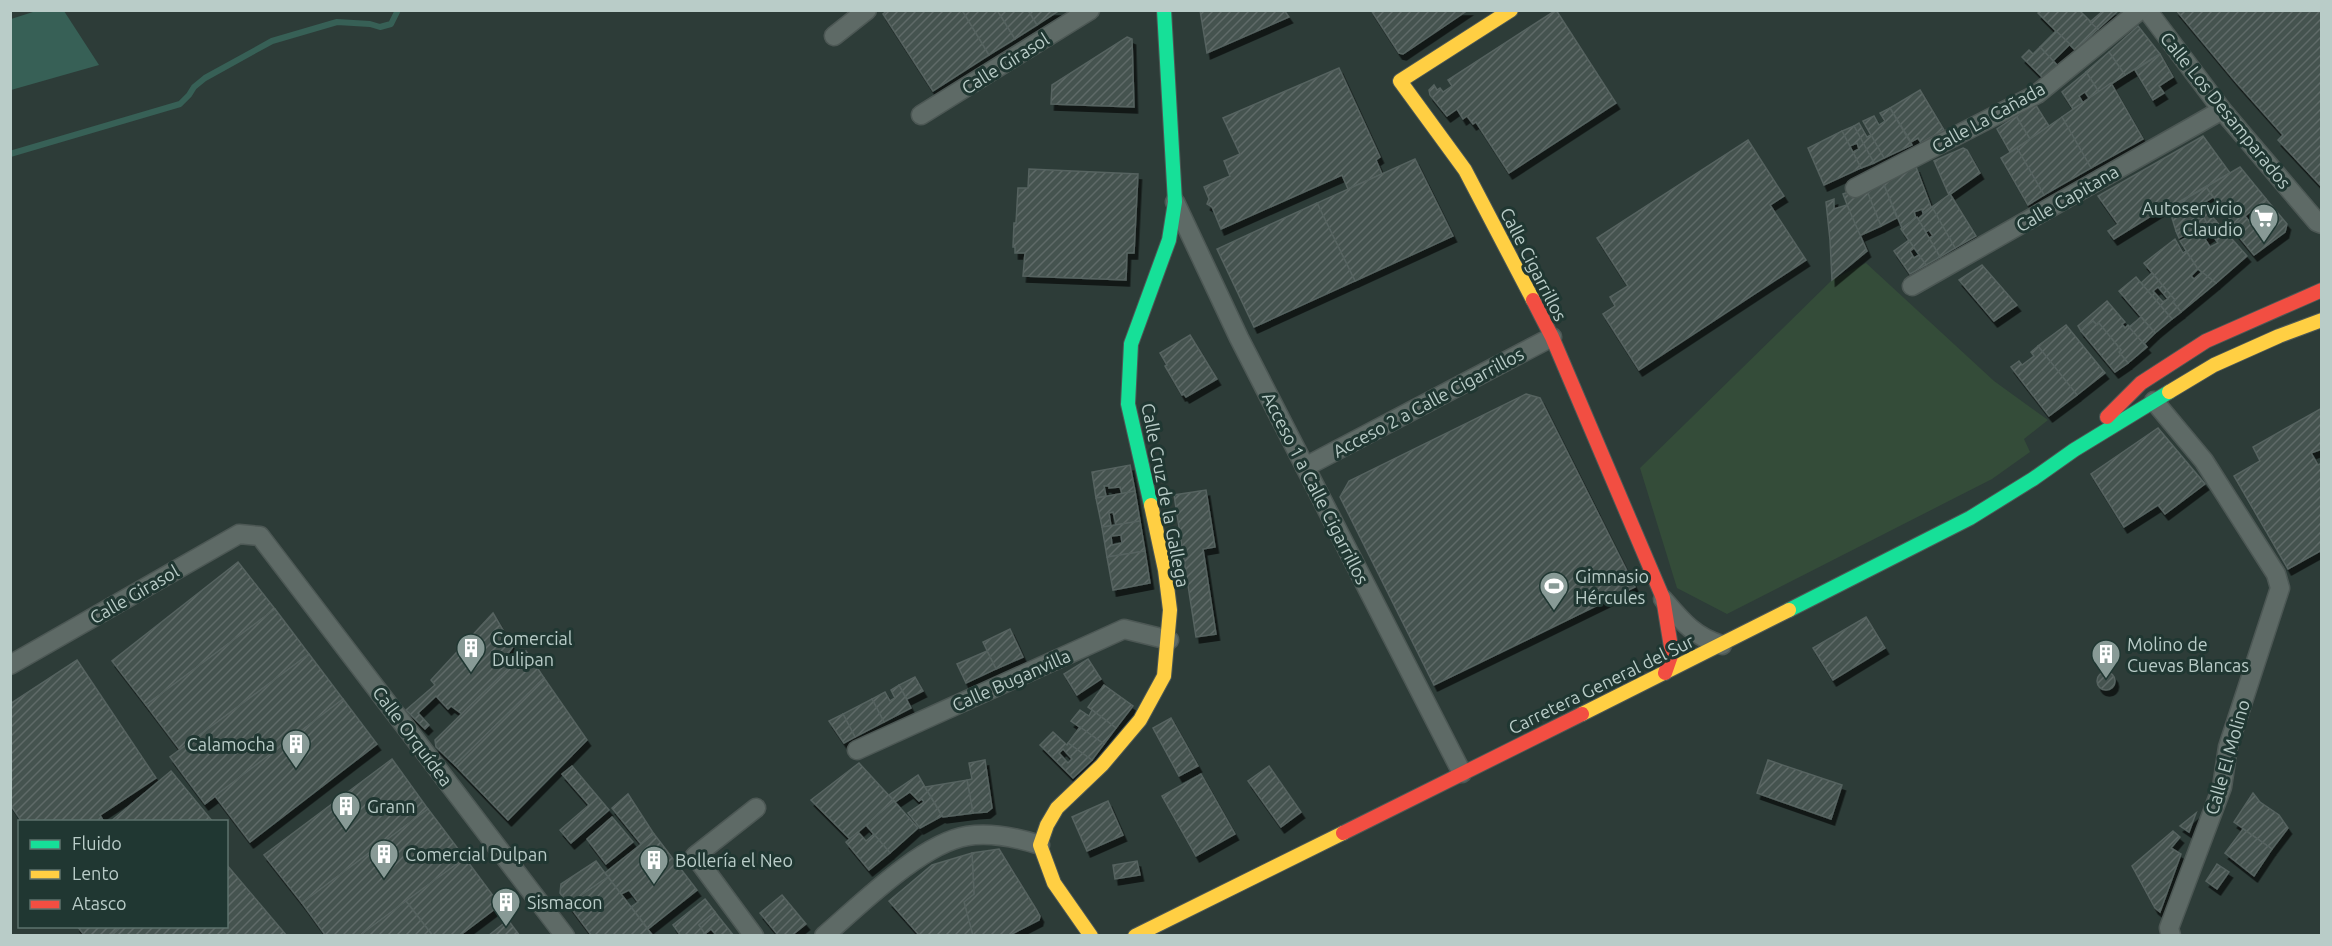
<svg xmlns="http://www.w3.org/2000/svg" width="2332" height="946" font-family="Ubuntu,sans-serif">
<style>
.grass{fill:#344c39}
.water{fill:#376056}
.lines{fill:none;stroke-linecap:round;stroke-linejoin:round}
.stream{stroke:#376056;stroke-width:6}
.building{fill:url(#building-hatch);stroke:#566360;stroke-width:1.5;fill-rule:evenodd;filter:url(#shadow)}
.street-casing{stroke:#4d5855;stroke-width:21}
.fast-casing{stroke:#4d5855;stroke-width:16}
.slow-casing{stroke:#4d5855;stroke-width:16}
.jam-casing{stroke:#4d5855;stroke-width:16}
.street{stroke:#5e6a66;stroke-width:18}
.fast{stroke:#16e098;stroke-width:14}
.slow{stroke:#ffcf43;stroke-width:14}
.jam{stroke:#f24e42;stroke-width:14}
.labels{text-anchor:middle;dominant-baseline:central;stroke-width:6;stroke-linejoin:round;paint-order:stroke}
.street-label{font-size:18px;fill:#b9ccc8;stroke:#203732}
.poi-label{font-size:18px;fill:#b9ccc8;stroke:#203732;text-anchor:start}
</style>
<defs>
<pattern id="building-hatch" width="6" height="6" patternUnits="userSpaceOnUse" patternTransform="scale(1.5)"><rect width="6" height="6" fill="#45524f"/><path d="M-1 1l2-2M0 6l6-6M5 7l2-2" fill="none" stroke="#5e6a67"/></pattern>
<filter id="shadow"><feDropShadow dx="3.5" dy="6" stdDeviation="0" flood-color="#0009"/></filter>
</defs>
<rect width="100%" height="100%" fill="#2d3c38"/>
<!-- grass -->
<path class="grass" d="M1866 263 1994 381 2048 420 2024 439 2030 452 1992 479 1727 614 1677 588 1640 468 1832 280Z"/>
<!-- water -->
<path class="water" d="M36 11H64L99 65 11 90V19Z"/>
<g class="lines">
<!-- stream -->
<path class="stream" d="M10 154 180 104 189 95 194 87 205 78 272 41 337 22 370 24 380 27 391 24 398 10"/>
</g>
<!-- building -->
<g class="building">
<path d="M888 10H962L989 55 933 91 883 14Z"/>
<path d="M962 10H997L1015 39 989 55Z"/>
<path d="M997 10H1028L1037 25 1015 39Z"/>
<path d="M1028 10H1060L1037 25Z"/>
<path d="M1200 10H1284L1289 17 1207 53Z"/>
<path d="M1371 10H1468L1403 54 1399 53Z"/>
<path d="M1556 10 1616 103 1509 173 1476 122 1473 124 1467 116 1463 119 1457 109 1447 116 1430 95 1429 90 1434 85 1437 90 1440 88 1443 92 1452 86 1448 80Z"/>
<path d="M2041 10H2079L2098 29 2075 50 2038 13Z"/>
<path d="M2104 10H2119L2098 29 2090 22Z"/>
<path d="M2176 10H2322V187L2278 140 2283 135 2235 81Z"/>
<path d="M2138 26 2160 54 2125 75 2109 52Z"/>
<path d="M2056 31 2070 44 2053 61 2040 47Z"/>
<path d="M1127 37 1132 39 1134 107 1051 104 1052 85Z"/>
<path d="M2040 47 2058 66 2044 79 2022 57 2029 50 2033 54Z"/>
<path d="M2109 52 2125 75 2099 92 2086 72Z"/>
<path d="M2160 54 2173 77 2159 86 2164 93 2153 100 2135 70Z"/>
<path d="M1339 68 1380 157 1376 160 1382 174 1348 189 1342 175 1221 229 1212 207 1207 204 1209 199 1204 187 1230 176 1224 161 1240 154 1223 118Z"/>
<path d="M2086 72 2099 92 2089 98 2085 92 2079 96 2083 103 2073 109 2062 92Z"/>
<path d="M2111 83 2143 139 2091 168 2062 117Z"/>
<path d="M1920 90 1944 130 1921 143 1918 138 1911 142 1890 108Z"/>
<path d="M2035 104 2049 126 2030 139 2016 116Z"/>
<path d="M1890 108 1912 145 1884 158 1863 121 1874 116 1879 125 1885 121 1880 113Z"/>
<path d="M2016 116 2030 139 2010 152 1997 129Z"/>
<path d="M2062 117 2091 168 2044 195 2017 148Z"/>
<path d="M1859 123 1867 137 1871 135 1884 158 1874 163 1854 126Z"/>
<path d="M1854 126 1874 163 1861 168 1853 152 1859 149 1857 143 1850 146 1842 131Z"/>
<path d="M1842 131 1861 168 1824 185 1808 148Z"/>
<path d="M2203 136 2230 173 2168 208 2167 206 2114 239 2108 231 2118 224 2098 196Z"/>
<path d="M1748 140 1784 196 1770 205 1806 260 1639 370 1603 314 1615 306 1610 297 1628 286 1597 238Z"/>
<path d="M1963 148 1967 150 1980 173 1949 195 1934 161Z"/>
<path d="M2017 148 2044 195 2028 205 2001 158Z"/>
<path d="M1415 159 1453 236 1355 281 1317 203Z"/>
<path d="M1916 167 1931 207 1923 213 1922 209 1914 212 1916 218 1902 228 1882 180Z"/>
<path d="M2240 167 2266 199 2234 225 2206 187Z"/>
<path d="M1029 169 1138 174 1134 253H1127L1126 280 1023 276 1025 253H1015V247H1013L1014 223H1016L1018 188H1028Z"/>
<path d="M1882 180 1897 218 1881 226 1865 186Z"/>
<path d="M1865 186 1881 226 1859 236 1843 194Z"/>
<path d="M2206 187 2213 197 2202 204 2216 221 2208 225 2203 216 2176 231 2171 215 2179 211 2175 205Z"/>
<path d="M1950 194 1976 236 1955 248 1932 207Z"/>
<path d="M1834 199V209L1847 205 1867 251 1832 280 1830 240 1826 202Z"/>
<path d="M2266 199 2287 224 2285 232 2254 255 2232 228 2245 216 2253 226 2262 219 2254 209Z"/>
<path d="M1317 203 1355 281 1254 327 1217 249Z"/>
<path d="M1932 207 1955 248 1940 257 1929 238 1933 236 1929 230 1926 232 1918 219Z"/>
<path d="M2203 216 2206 222 2179 238 2176 231Z"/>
<path d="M1917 217 1940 257 1926 265 1901 229Z"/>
<path d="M2216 221 2247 256 2216 283 2198 269 2180 241ZM2212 234 2218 243 2210 247 2205 239Z"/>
<path d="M2175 239 2183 253 2186 251 2198 269 2191 276 2194 279 2202 272 2216 283 2181 312 2173 302 2175 300 2144 263Z"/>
<path d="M1909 240 1914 248 1910 251 1914 258 1919 255 1926 265 1910 274 1894 251Z"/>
<path d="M1982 265 2017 305 1994 321 1959 280Z"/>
<path d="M2152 273 2175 300 2173 302 2181 312 2172 319 2141 283ZM2158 287 2168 299 2163 302 2153 291Z"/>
<path d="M2136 277 2172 319 2155 333 2119 291Z"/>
<path d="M2107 301 2125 322 2122 324 2125 328 2128 325 2147 347 2128 363 2119 352 2121 350 2099 323 2097 325 2093 321 2081 331 2078 326Z"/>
<path d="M2141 317 2155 333 2144 344 2129 327Z"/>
<path d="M2093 321 2097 325 2099 323 2121 350 2119 352 2128 363 2115 372 2081 331Z"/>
<path d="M2066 325 2105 373 2077 395 2038 346Z"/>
<path d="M1190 335 1217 379 1186 397 1184 394 1182 395 1165 366 1167 365 1160 353Z"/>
<path d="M2038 346 2077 395 2049 416 2011 367 2019 361 2022 365 2034 356 2031 352Z"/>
<path d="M1526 394 1540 398 1635 587 1434 685 1340 497 1349 481Z"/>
<path d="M2322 408V449L2311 453 2318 465 2322 463V550L2288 569 2234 476 2260 461 2253 447Z"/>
<path d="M2158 428 2205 484 2165 514 2158 505 2124 527 2091 474Z"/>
<path d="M1130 465 1135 491 1122 494 1120 487 1109 488V486H1104L1106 496 1096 498 1092 472Z"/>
<path d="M1206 490 1215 547 1203 549 1216 634 1196 637 1174 495Z"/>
<path d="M1135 491 1140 521 1116 525 1113 512 1109 513 1111 526 1102 527 1096 498Z"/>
<path d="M1140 521 1145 551 1107 557 1102 527ZM1121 535 1122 543 1112 545 1111 536Z"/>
<path d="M1145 551 1150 583 1113 590 1107 557Z"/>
<path d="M238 562 275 609 146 705 112 661Z"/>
<path d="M275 609 309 654 180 750 146 705Z"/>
<path d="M493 613 513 647 506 656 512 665 462 714 451 706 448 709 436 696 418 713 429 725 425 729 406 710 435 685 431 680Z"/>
<path d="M1866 617 1885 648 1833 680 1813 648Z"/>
<path d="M1010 629 1023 657 996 669 983 642Z"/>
<path d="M526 651 544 678 455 765 436 747 435 740Z"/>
<path d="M987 651 996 669 966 683 957 664Z"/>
<path d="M309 654 343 699 205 804 170 757Z"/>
<path d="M1088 659 1101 679 1077 695 1064 674Z"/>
<path d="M77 660 156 778 100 815 104 822H22L10 804V704Z"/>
<circle cx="2106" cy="681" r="9"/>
<path d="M915 677 923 691 907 699 899 685Z"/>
<path d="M544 678 587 740 508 820 455 765Z"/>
<path d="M899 685 911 708 884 722 872 699 885 692 890 701 895 698 891 690Z"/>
<path d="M1104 685 1133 706 1116 728 1088 707Z"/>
<path d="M343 699 377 744 250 842 215 796Z"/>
<path d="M872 699 884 722 855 737 843 714Z"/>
<path d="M1080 710 1089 716 1092 710 1116 728 1104 744 1071 721Z"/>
<path d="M843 714 855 737 844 743 829 721Z"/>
<path d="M1171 718 1198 766 1179 776 1153 728Z"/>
<path d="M1080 727 1104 744 1092 760 1068 743Z"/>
<path d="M1053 732 1067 745 1068 743 1092 760 1073 778 1040 745ZM1063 749 1072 759 1068 763 1059 753Z"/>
<path d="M392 759 428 809 302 903 264 855Z"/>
<path d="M985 760 992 808 987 812 973 813 967 780 972 779 969 763Z"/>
<path d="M1768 760 1842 785 1831 819 1757 793Z"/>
<path d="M859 763 894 801 850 839 811 800Z"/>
<path d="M572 766 609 810 571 843 560 830 589 805 562 774Z"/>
<path d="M1269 766 1301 812 1281 827 1248 781Z"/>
<path d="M171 771 213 822H110Z"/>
<path d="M1201 774 1235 834 1196 856 1162 796Z"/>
<path d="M918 775 942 816 920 828 908 813 924 802 922 799 919 801 910 792 895 802 889 795Z"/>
<path d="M967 780 973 813 943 817 925 787Z"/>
<path d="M2253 793 2260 802 2279 815 2288 828 2272 849 2234 822Z"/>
<path d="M628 794 654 834 641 844 612 808Z"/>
<path d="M894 801 918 828 890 853 866 825Z"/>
<path d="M1108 801 1123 835 1087 851 1072 817Z"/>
<path d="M428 809 465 858 359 936H326L302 903Z"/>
<path d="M2196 813 2189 832 2180 826Z"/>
<path d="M612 817 633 842 606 864 587 839Z"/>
<path d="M2243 829 2272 849 2254 876 2225 853Z"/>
<path d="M2173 831 2180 837 2171 848 2181 854 2160 912 2155 908 2132 866Z"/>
<path d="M858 832 866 841 874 834 890 853 869 870 846 842Z"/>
<path d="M654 834 697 890 648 929 631 907 638 902 629 890 621 894 605 873Z"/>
<path d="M999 849 1036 909 1040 916 1039 920 1008 936H973L964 902 974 894 972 853Z"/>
<path d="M972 853 974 894 964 902 973 936H920L889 901 932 865Z"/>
<path d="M465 858 500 905 459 936H433L406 901Z"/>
<path d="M596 861 608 877 568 904 560 893 561 884Z"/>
<path d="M1137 861 1140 875 1115 879 1113 865Z"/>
<path d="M226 864 287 936H111L122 926H226Z"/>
<path d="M2217 864 2229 872 2217 889 2206 881Z"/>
<path d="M608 877 631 907 653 936H592L568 904Z"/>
<path d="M782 895 806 924 791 936 778 935 760 913Z"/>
<path d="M705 899 715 912 699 925 707 936H681L673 925Z"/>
<path d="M406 901 433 936H359Z"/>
<path d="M715 912 718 916 734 936H717L711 929 705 934 699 925Z"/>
<path d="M508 920 520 936H488Z"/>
<path d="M77 926H120L109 936H85Z"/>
</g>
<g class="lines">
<!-- street casing -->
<g class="street-casing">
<g id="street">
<path d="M2147 10 2222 110 2317 222 2322 224"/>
<path d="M834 36 867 10"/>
<path d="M921 115 1090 10"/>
<path d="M1855 188 2037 94 2140 10"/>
<path d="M1175 202 1239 338 1462 773"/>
<path d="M1912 286 2222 110"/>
<path d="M2154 401 2204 461 2276 574 2280 588 2228 747 2222 787 2169 928 2171 936"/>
<path d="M1305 467 1552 337"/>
<path d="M1663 599C1681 620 1694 637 1722 645"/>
<path d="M10 665 239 534 260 536 565 936"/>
<path d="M857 750 1124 629 1169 640"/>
<path d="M754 936 695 856 756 808"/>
<path d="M824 936C860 905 922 843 967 836 991 832 1018 838 1040 845"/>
</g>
</g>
<!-- fast casing -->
<g class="fast-casing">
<g id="fast">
<path d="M1151 505 1128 404 1131 344 1169 240 1175 202 1164 10"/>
<path d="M1789 610 1970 518 2033 479 2074 450 2169 392"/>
</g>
</g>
<!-- slow casing -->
<g class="slow-casing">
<g id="slow">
<path d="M1511 10 1400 81 1465 170 1533 300"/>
<path d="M2169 392 2214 365 2279 336 2322 320"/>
<path d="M1582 714 1789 610"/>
<path d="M1091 936 1054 883 1040 845 1047 825 1057 808 1102 765 1140 720 1164 676 1170 610 1165 570 1151 505"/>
<path d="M1135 936 1343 833"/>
</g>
</g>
<!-- jam casing -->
<g class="jam-casing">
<g id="jam">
<path d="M1533 300 1552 337 1663 598 1672 653 1665 673"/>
<path d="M2107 417 2141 383 2206 341 2322 290"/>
<path d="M1343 833 1582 714"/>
</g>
</g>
<!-- street -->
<use href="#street" class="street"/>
<!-- fast -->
<use href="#fast" class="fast"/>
<!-- slow -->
<use href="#slow" class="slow"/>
<!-- jam -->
<use href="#jam" class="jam"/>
</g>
<!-- icons -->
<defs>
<g id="supermarket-pin" transform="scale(1.5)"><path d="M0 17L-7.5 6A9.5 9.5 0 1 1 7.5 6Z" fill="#889a96" stroke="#203732"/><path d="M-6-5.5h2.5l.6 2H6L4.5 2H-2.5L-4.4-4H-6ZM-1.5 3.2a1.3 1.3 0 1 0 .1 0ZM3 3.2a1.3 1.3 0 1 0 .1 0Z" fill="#fff"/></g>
<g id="stadium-pin" transform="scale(1.5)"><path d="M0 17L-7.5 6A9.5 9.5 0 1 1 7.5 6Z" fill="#889a96" stroke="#203732"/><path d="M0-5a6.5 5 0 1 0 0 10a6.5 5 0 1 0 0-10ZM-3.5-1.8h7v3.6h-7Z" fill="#fff"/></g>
<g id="building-pin" transform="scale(1.5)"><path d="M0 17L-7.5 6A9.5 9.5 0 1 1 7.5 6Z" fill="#889a96" stroke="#203732"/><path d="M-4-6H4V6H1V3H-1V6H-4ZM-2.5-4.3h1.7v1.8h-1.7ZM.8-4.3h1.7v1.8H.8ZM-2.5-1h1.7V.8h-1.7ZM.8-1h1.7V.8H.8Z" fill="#fff"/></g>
</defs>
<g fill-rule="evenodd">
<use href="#supermarket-pin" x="2264" y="218"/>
<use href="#stadium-pin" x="1554" y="586"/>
<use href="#building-pin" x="471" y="648"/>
<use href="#building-pin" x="2106" y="654"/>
<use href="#building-pin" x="296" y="744"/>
<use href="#building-pin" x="346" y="806"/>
<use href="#building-pin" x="384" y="854"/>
<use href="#building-pin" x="654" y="860"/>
<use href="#building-pin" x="506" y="902"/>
</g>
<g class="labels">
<!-- street labels -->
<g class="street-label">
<text transform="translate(1005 63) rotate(-32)">Calle Girasol</text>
<text transform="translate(2226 110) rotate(51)">Calle Los Desamparados</text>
<text transform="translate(1988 117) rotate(-29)">Calle La Cañada</text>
<text transform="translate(2067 198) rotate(-30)">Calle Capitana</text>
<text transform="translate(1534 264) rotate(63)">Calle Cigarrillos</text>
<text transform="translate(1428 402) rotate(-28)">Acceso 2 a Calle Cigarrillos</text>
<text transform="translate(1316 488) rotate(63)">Acceso 1 a Calle Cigarrillos</text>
<text transform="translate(1166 495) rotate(79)">Calle Cruz de la Gallega</text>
<text transform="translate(134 594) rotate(-30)">Calle Girasol</text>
<text transform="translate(1011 680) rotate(-24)">Calle Buganvilla</text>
<text transform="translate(1601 684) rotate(-26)">Carretera General del Sur</text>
<text transform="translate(413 736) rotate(53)">Calle Orquídea</text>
<text transform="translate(2227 757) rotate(-74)">Calle El Molino</text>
</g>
<!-- poi labels -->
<g class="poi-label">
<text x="2243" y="208" text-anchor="end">Autoservicio<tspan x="2243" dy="21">Claudio</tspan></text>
<text x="1575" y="576">Gimnasio<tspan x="1575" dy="21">Hércules</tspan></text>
<text x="492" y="638">Comercial<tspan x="492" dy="21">Dulipan</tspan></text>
<text x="2127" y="644">Molino de<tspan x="2127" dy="21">Cuevas Blancas</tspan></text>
<text x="275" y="744" text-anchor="end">Calamocha</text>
<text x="367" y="806">Grann</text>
<text x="405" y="854">Comercial Dulpan</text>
<text x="675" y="860">Bollería el Neo</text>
<text x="527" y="902">Sismacon</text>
</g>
</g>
<!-- border -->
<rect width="2332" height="946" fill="none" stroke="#b9ccc8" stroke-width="24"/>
<!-- legend -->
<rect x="18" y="820" width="210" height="108" fill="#203732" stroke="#5d736e" stroke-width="1.5"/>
<rect x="30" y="840" width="30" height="9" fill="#16e098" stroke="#5d736e" stroke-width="1.5"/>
<text x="72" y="850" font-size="18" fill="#b9ccc8">Fluido</text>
<rect x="30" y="870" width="30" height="9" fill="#ffcf43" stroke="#5d736e" stroke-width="1.5"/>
<text x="72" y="880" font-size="18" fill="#b9ccc8">Lento</text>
<rect x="30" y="900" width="30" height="9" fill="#f24e42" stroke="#5d736e" stroke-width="1.5"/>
<text x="72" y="910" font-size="18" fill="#b9ccc8">Atasco</text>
</svg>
